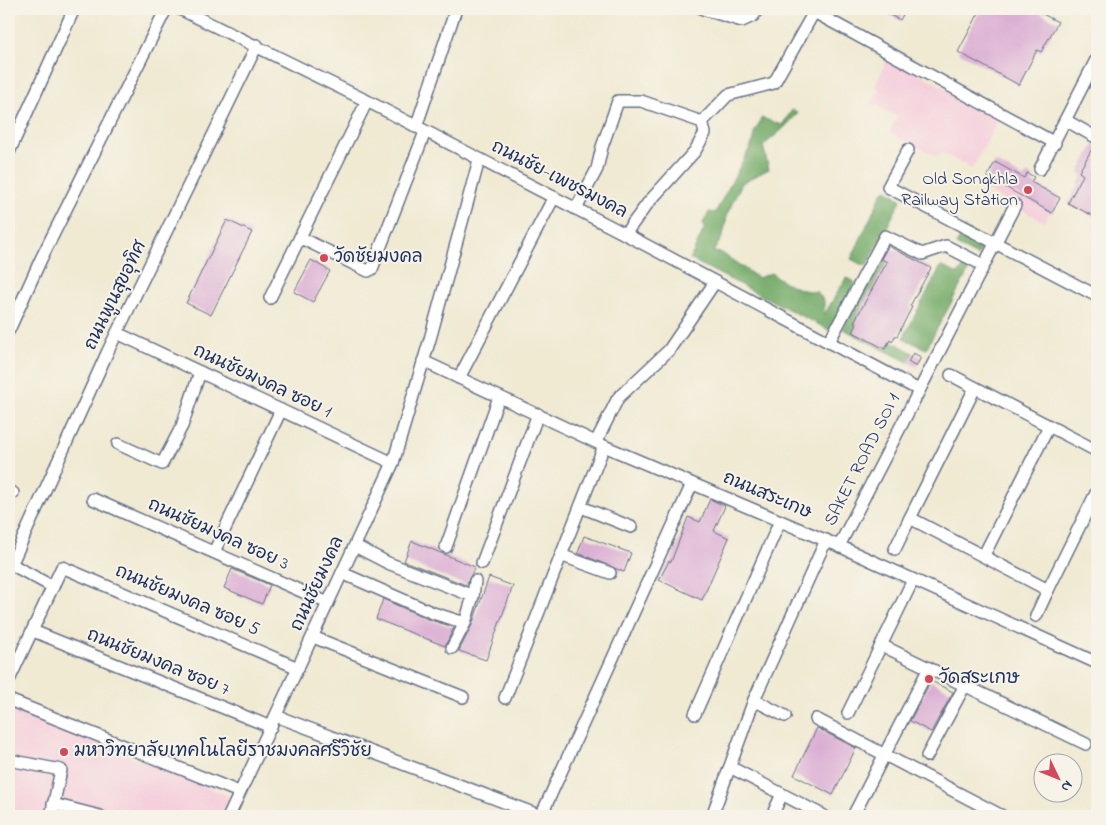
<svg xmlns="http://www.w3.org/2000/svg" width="1106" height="825" font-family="'Indie Flower','Playpen Sans Thai',sans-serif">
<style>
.built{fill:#f5cfdc}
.forest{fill:#74ab69;stroke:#486d64}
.building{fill:#dbafd4}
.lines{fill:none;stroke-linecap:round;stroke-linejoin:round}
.minor-casing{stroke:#667087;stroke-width:14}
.minor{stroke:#fff;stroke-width:11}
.poi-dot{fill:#d1495b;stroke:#f7f3e8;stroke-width:2}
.labels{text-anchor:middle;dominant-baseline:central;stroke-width:4;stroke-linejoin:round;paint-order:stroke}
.street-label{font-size:18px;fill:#1b2f5e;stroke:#f7f3e8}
.poi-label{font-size:18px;fill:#1b2f5e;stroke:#f7f3e8;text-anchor:start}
</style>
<rect width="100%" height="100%" fill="#f7f3e8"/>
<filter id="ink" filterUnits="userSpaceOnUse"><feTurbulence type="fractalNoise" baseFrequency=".02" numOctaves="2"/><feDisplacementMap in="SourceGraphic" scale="10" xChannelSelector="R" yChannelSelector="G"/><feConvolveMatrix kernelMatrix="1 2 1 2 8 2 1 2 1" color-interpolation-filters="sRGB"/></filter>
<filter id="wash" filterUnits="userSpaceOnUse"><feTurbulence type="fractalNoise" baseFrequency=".0096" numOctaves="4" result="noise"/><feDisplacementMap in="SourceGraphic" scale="20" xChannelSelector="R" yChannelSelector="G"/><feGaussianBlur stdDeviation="1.12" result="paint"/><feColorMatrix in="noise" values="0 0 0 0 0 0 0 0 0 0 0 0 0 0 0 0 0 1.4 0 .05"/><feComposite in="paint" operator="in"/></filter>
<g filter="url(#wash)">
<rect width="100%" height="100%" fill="#f0ead3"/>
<!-- built -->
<g class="built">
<path d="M888 57 1000 117 972 169 941 152 937 157 889 132 898 117 872 103 879 92 878 87 875 86Z"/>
<path d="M990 179 1050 212 1044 222 984 189Z"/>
<path d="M9 708 229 796 223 816H9Z"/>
</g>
<!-- forest -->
<g class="forest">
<path d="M792 110 798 113 784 128 763 146 769 169 742 183 728 212 723 236 713 252 722 253 758 278 771 273C785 283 799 291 817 292L824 301V315L846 278 855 282 833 332 690 259 705 227 703 223 709 212 715 213 754 140V133L762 118 782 125Z"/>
<path d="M886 189 901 200 868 264 864 266 851 259 883 191Z"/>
<path d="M964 228 986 240 977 256 956 245Z"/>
<path d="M880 258 891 264 872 291 870 290 854 322 857 324 853 332 885 349 890 340 913 353 908 362 843 329Z"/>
<path d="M965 265 970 268 926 349 903 338 941 266 958 274Z"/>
</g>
<g id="blocks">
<!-- building -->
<g class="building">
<path d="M877 9H906L900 20Z"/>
<path d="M981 9H1033L1058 22 1041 52 1037 50 1019 85 958 52Z"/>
<path d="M1094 145H1097V218L1068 203 1083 175 1079 172Z"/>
<path d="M995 162 1024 178 1027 173 1034 177 1031 182 1060 198 1052 213 987 177Z"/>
<path d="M227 220 252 232 211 315 186 303Z"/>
<path d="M888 246 931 268 910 306 912 307 897 336H895L892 342 890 340 885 349 853 332 857 324 854 322 887 262 881 259Z"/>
<path d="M311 260 330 271 313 302 294 292Z"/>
<path d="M913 353 921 357 916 367 908 362Z"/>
<path d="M710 499 725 506 714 531 729 538 702 600 659 580 669 561 671 562 688 517 700 522Z"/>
<path d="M584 536 631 553 624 572 578 553Z"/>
<path d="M412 541 475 567 466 585 404 561Z"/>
<path d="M232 569 270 585 262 604 224 588Z"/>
<path d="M489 577 513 586 486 660 459 651 472 625Z"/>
<path d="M383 599 430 620 454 627 445 646 376 619Z"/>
<path d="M931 681 953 692 931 732 910 721Z"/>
<path d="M817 728 856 748 833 795 794 775Z"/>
</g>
</g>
</g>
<g filter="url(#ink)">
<use href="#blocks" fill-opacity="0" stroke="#667087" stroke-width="1"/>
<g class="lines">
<!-- minor casing -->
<g class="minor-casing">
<g id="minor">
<path d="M180 9 367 101 625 234 919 390"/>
<path d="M703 9 742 21 753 16 758 9"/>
<path d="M816 9 814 12 1055 143"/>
<path d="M1067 121 1097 138"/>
<path d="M702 122 728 95 774 83 814 12"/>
<path d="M416 127 456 9"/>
<path d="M908 150 888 187 1097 296"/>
<path d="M9 152 74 9"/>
<path d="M1040 169 1097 58"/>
<path d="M576 209 597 169 602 147 618 101H641L702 122 705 133 695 151 648 203 625 234"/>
<path d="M301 238 368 271 372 269 425 132"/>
<path d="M270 298 367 101"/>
<path d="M9 330 41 259 166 9"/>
<path d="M117 333 393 463"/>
<path d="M829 342 885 236 922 254 946 246 983 265"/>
<path d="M423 361 604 446 839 546 1097 663"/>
<path d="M951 375 1097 451"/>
<path d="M459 378 554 197"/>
<path d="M975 388 910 518 1048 590 1097 491"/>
<path d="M596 442 618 398 669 350 715 282"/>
<path d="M118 444 162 464 182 426 200 372"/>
<path d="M9 491 13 493"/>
<path d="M93 499 328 603"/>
<path d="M581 507 631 527"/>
<path d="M355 546 388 563 473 596 465 623 452 648"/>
<path d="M839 546 1015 205"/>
<path d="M446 547 499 397"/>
<path d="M895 549 910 518"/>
<path d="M214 552 281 410"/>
<path d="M984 555 1049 426"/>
<path d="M563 556 610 573"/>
<path d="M9 563 53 587"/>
<path d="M482 563 538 414"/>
<path d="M11 565 108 351 257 45"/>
<path d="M342 573 433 613 465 623"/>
<path d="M473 596 475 581"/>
<path d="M1036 616 1048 590"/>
<path d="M33 631 271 727"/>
<path d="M313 637 463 697"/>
<path d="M881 645 1086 744"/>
<path d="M9 680 62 567 298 668"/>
<path d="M505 698 604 446"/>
<path d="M9 700 239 792"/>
<path d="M754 700 785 716"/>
<path d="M848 713 913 580"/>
<path d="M695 714 780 521"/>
<path d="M276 716 541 816"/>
<path d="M816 719 1002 816"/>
<path d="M927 756 965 685"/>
<path d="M9 760 61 770 51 816"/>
<path d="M730 767 824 816"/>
<path d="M53 804 100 816"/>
<path d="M229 816 393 463 430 339 479 160"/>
<path d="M541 816 692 484"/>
<path d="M712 816 754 700 826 540"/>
<path d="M772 816 782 794"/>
<path d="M853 816 929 668"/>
</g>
</g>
<!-- minor -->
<use href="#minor" class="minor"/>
</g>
</g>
<!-- markers -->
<g class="poi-dot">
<circle cx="1028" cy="190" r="5"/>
<circle cx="324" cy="258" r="5"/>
<circle cx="929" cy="679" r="5"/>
<circle cx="64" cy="752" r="5"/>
</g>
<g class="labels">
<!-- street labels -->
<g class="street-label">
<text transform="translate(559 180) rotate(27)">ถนนชัย-เพชรมงคล</text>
<text transform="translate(116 296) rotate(-64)">ถนนพูนสุขอุทิศ</text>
<text transform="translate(262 382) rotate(25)">ถนนชัยมงคล ซอย 1</text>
<text transform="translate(863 460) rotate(-63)">SAKET ROAD SOI 1</text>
<text transform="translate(767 496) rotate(23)">ถนนสระเกษ</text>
<text transform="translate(218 535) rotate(24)">ถนนชัยมงคล ซอย 3</text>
<text transform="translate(318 584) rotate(-65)">ถนนชัยมงคล</text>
<text transform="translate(187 601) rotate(23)">ถนนชัยมงคล ซอย 5</text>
<text transform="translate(158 663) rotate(22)">ถนนชัยมงคล ซอย 7</text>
</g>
<!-- poi labels -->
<g class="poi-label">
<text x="1018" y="180" text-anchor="end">Old Songkhla<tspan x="1018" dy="21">Railway Station</tspan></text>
<text x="334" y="258">วัดชัยมงคล</text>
<text x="939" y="679">วัดสระเกษ</text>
<text x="74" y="752">มหาวิทยาลัยเทคโนโลยีราชมงคลศรีวิชัย</text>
</g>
</g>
<!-- margin -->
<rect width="1106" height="825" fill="none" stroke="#f7f3e8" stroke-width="30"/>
<!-- north arrow -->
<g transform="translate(1058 778) rotate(133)"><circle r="24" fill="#f7f3e8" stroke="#9fa5b1"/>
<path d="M0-4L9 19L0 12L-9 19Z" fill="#d1495b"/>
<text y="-8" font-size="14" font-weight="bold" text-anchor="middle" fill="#1b2f5e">N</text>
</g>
</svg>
